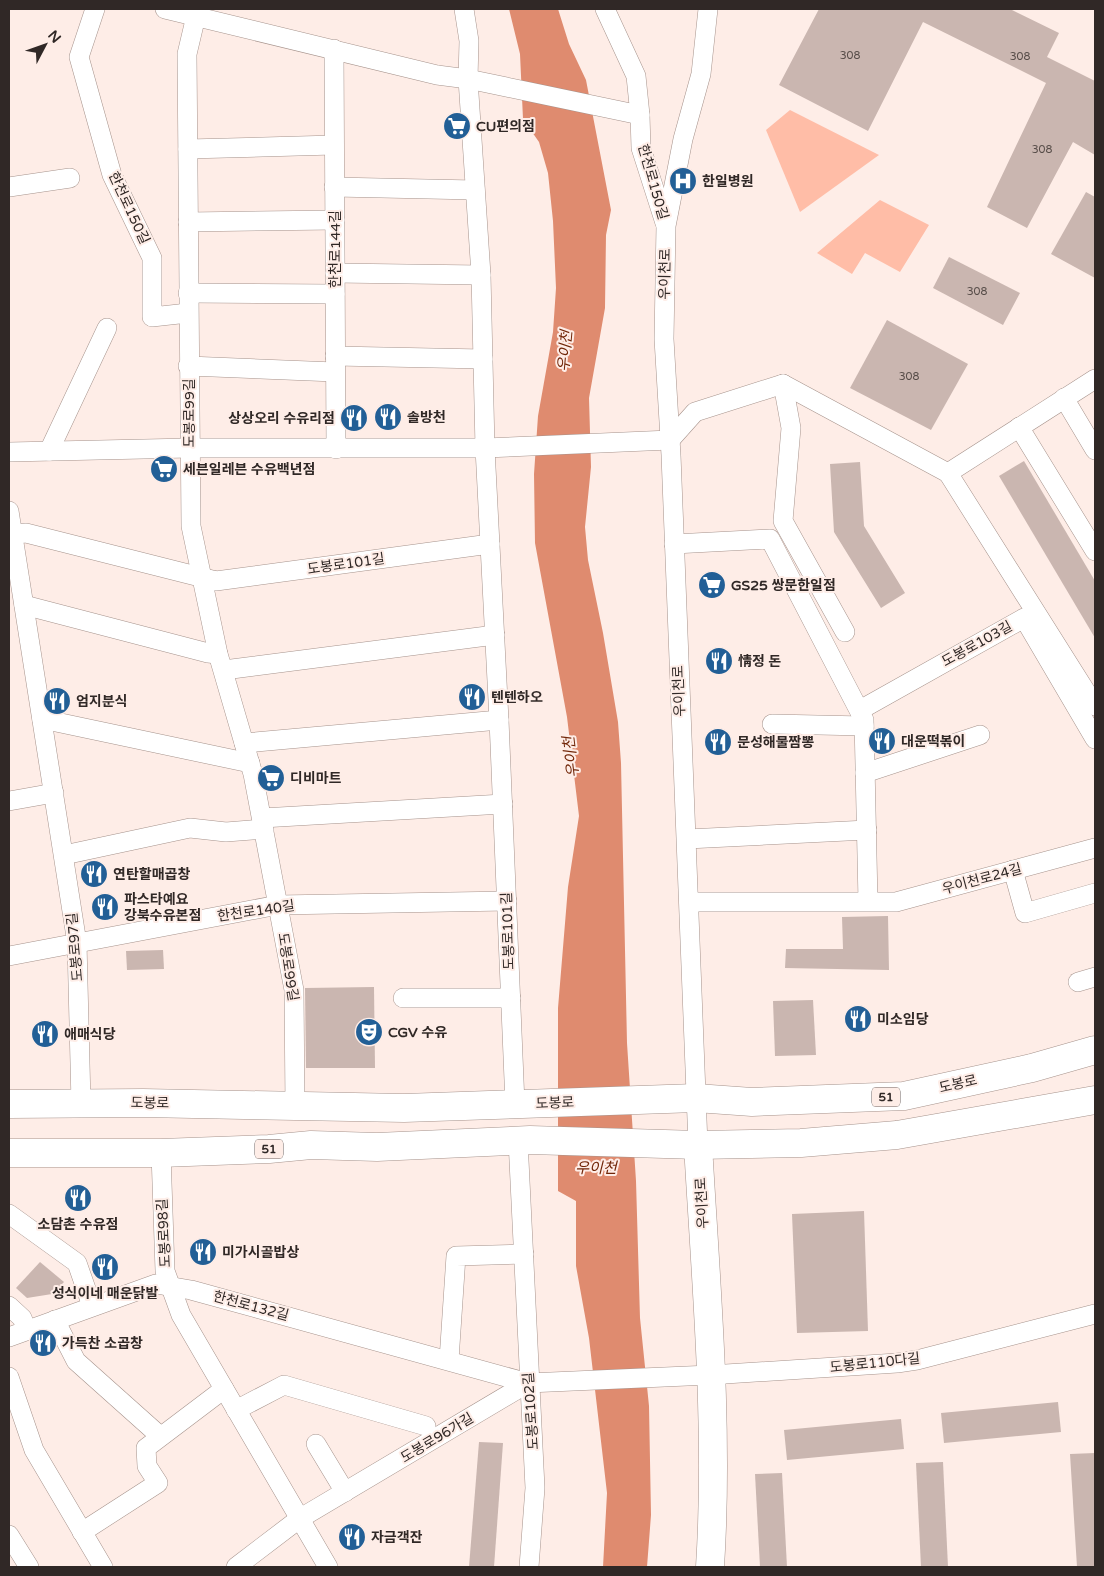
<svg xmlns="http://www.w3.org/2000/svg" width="1104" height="1576" font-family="'Varela Round','Noto Sans KR',sans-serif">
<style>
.green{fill:#ffbda7}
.water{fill:#df8b6f}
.building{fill:#cab6b0}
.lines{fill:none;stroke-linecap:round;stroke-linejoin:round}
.street-casing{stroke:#a6938c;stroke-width:20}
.secondary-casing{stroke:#a6938c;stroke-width:29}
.primary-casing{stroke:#a6938c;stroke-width:29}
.street{stroke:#fff;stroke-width:19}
.secondary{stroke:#fff;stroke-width:28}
.primary{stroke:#fff;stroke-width:28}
.labels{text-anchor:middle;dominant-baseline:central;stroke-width:4;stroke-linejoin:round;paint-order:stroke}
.number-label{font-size:11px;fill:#564c48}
.shield{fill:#feede7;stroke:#6e6360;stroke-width:1}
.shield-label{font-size:12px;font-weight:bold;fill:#302826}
.poi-label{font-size:14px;font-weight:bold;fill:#302826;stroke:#feede7;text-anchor:start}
.street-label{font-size:14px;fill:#302826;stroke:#feede7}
.water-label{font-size:15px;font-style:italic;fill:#712608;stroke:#feede7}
</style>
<rect width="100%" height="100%" fill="#feede7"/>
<!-- green -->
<g class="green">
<path d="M790 110 879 155 800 212 766 130Z"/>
<path d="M880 200 929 225 900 272 865 253 852 274 817 253Z"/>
</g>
<!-- water -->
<path class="water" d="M509 9H558L569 44 586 80 611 210 606 235 605 308 589 398 591 467 585 527 588 560 603 633 618 722 621 763 627 1043 636 1181 640 1318 649 1406 651 1515 647 1567H603L607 1493 589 1338 576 1266V1201L558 1191V1008L568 887 579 816 567 717 535 543 534 474 538 416 553 332 556 288 553 221 548 173 539 142 523 119 520 54Z"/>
<!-- building -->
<g class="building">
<path d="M819 9H1010L1059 33 1047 57 1095 81V155L1073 142 1027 228 987 207 1046 83 923 22 868 131 779 85Z"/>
<path d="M1086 192 1095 197V278L1051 254Z"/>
<path d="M949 257 1020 293 1003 325 933 288Z"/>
<path d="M887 320 968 364 931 430 850 388Z"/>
<path d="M1024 461 1095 581V638L999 476Z"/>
<path d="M860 462 864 526 905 593 881 608 834 532 830 464Z"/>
<path d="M888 916 889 970 785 968 786 949H843L842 917Z"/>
<path d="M163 950 164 969 127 970 126 951Z"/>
<path d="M374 987 375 1068H306L305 988Z"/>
<path d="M813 1000 816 1055 775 1056 773 1001Z"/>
<path d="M864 1211 868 1331 797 1333 792 1214Z"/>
<path d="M40 1262 64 1282 52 1294 27 1298 16 1288Z"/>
<path d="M1058 1402 1061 1432 944 1443 941 1413Z"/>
<path d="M901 1419 904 1449 787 1460 784 1430Z"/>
<path d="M479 1442 503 1443 494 1567H469Z"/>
<path d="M1095 1453V1567H1077L1070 1454Z"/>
<path d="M943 1462 948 1567H921L916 1463Z"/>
<path d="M782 1473 787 1567H760L755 1474Z"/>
</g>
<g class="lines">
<!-- street casing -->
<g class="street-casing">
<g id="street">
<path d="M95 9 79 57 112 175 152 258V317L188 313"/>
<path d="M165 9 437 75 468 79 640 115 641 148 665 223"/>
<path d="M464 9 469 41 468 79 481 275 485 448 499 720 515 1104"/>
<path d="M605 9 636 76 640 115"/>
<path d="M196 16 187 54 191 526 218 654 253 774 294 990 295 1106"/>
<path d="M334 49 336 449"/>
<path d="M188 149 334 145"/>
<path d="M9 187 70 178"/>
<path d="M334 187 475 190"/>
<path d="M188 222 335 220"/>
<path d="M335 273 481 275"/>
<path d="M188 293 335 294"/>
<path d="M335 356 483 359"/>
<path d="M188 366 335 372"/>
<path d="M783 384 791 428 783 521 845 632"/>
<path d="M1064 398 1095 450"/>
<path d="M1019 427 1095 551"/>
<path d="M49 451 107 328"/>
<path d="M9 452 189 448H485L670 440 695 412 783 384 948 473 1095 379"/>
<path d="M948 473 1095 706"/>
<path d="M9 511 77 943 81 1103"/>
<path d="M12 534 26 533 216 581 490 544"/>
<path d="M674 544 770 539 864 720 868 901"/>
<path d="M24 605 208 653 218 654"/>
<path d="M224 670 495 635"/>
<path d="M860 710 1024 618 1095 739"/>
<path d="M42 719 250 763"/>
<path d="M772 724 864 726"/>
<path d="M244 743 499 720"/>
<path d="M865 773 980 735"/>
<path d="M9 801 54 793"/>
<path d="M262 818 503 804"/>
<path d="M687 839 867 830"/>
<path d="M64 855 190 828 226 832 264 829"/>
<path d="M1013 870 1025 913 1095 893"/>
<path d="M689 902H896L1095 848"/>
<path d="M9 956 278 905 507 901"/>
<path d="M1078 982 1095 977"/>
<path d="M403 998H511"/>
<path d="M518 1140 535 1488 529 1567"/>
<path d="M698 1145 671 455 664 339 666 226 683 139 701 74 708 9"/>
<path d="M161 1153 165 1271 181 1315 328 1567"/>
<path d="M9 1214 77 1263 92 1306"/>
<path d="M9 1306 22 1318 27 1330"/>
<path d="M55 1320 76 1361 160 1436"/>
<path d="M9 1337 156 1284 191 1290 528 1383 710 1375 897 1363 917 1360 1095 1314"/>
<path d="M449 1360 456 1256 524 1254"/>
<path d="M9 1377 34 1450 103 1567"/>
<path d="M236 1410 284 1385 426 1426"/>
<path d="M316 1444 345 1492"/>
<path d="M82 1532 158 1483 147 1466 146 1448 224 1389"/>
<path d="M9 1535 29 1567"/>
<path d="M236 1567 299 1519 528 1383"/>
</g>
</g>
<!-- secondary casing -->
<g class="secondary-casing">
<path id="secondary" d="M698 1145C706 1285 719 1427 710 1567"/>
</g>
<!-- primary casing -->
<g class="primary-casing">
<g id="primary">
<path d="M9 1104 143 1103 404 1108 696 1098 752 1102 904 1096 1032 1068 1095 1050"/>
<path d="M9 1153H161L269 1149 311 1145 377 1147 530 1140 698 1145 801 1143 897 1135 1095 1100"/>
</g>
</g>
<!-- street -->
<use href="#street" class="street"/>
<!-- secondary -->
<use href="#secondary" class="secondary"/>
<!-- primary -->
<use href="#primary" class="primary"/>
</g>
<!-- icons -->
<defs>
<g id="supermarket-disc" transform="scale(1.4375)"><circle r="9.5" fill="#225f96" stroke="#feede7"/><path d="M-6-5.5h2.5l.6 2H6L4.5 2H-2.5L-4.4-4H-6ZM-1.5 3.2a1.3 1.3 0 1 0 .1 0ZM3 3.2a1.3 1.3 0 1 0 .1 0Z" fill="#fff"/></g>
<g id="hospital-disc" transform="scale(1.4375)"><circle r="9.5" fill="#225f96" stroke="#feede7"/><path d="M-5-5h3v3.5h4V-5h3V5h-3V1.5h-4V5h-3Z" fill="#fff"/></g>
<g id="restaurant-disc" transform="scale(1.4375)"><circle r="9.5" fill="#225f96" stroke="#feede7"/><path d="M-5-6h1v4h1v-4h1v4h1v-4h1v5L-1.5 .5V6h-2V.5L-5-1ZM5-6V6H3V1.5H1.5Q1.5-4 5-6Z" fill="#fff"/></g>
<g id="theatre-disc" transform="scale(1.4375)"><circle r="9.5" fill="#225f96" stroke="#feede7"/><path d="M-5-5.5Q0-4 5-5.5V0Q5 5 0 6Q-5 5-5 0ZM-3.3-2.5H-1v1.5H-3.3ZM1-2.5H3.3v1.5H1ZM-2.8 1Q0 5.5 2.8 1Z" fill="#fff"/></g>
</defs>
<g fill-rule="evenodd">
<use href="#supermarket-disc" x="457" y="126"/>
<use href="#hospital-disc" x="683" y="181"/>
<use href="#restaurant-disc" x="388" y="417"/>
<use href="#restaurant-disc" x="354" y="418"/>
<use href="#supermarket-disc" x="164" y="469"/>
<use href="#supermarket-disc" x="712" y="585"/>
<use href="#restaurant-disc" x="719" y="661"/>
<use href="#restaurant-disc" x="472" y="697"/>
<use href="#restaurant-disc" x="57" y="701"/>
<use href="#restaurant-disc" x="882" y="741"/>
<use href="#restaurant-disc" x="718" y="742"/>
<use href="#supermarket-disc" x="271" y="778"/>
<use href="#restaurant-disc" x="94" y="874"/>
<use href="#restaurant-disc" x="105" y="907"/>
<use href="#restaurant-disc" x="858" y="1019"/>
<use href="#theatre-disc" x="369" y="1032"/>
<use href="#restaurant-disc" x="45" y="1034"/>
<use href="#restaurant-disc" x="78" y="1198"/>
<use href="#restaurant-disc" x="203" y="1252"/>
<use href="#restaurant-disc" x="105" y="1267"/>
<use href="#restaurant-disc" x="43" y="1343"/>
<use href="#restaurant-disc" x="352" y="1537"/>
</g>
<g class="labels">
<!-- number labels -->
<g class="number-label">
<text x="850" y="55">308</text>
<text x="1020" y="56">308</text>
<text x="1042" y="149">308</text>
<text x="977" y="291">308</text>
<text x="909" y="376">308</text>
</g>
<!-- shield labels -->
<g class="shield">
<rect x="872" y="1087.5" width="28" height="19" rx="4"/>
<rect x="255" y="1139.5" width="28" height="19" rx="4"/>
</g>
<g class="shield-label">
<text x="886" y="1097">51</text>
<text x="269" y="1149">51</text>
</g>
<!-- poi labels -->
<g class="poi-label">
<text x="476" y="126">CU편의점</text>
<text x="702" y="181">한일병원</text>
<text x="407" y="417">솔방천</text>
<text x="335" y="418" text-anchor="end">상상오리 수유리점</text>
<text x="183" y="469">세븐일레븐 수유백년점</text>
<text x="731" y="585">GS25 쌍문한일점</text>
<text x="738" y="661">情정 돈</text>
<text x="491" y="697">텐텐하오</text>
<text x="76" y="701">엄지분식</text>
<text x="901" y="741">대운떡볶이</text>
<text x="737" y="742">문성해물짬뽕</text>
<text x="290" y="778">디비마트</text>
<text x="113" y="874">연탄할매곱창</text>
<text x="124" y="899">파스타예요<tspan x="124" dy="16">강북수유본점</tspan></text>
<text x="877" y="1019">미소임당</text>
<text x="388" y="1032">CGV 수유</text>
<text x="64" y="1034">애매식당</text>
<text x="78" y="1224" text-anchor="middle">소담촌 수유점</text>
<text x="222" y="1252">미가시골밥상</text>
<text x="105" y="1293" text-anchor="middle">성식이네 매운닭발</text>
<text x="62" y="1343">가득찬 소곱창</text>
<text x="371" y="1537">자금객잔</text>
</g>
<!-- street labels -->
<g class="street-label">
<text transform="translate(653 182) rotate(74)">한천로150길</text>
<text transform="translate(129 208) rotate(65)">한천로150길</text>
<text transform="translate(335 249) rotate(-90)">한천로144길</text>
<text transform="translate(665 274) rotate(-89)">우이천로</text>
<text transform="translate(189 413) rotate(-90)">도봉로99길</text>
<text transform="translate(346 564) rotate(-8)">도봉로101길</text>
<text transform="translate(977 644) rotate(-29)">도봉로103길</text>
<text transform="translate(679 691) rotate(-92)">우이천로</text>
<text transform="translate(982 879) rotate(-15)">우이천로24길</text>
<text transform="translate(256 911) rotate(-8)">한천로140길</text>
<text transform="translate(508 931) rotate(-92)">도봉로101길</text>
<text transform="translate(75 947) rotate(-95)">도봉로97길</text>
<text transform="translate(288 967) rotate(81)">도봉로99길</text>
<text transform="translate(958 1084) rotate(-13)">도봉로</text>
<text transform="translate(150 1103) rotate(1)">도봉로</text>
<text transform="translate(555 1103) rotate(-2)">도봉로</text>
<text transform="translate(702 1203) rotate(-93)">우이천로</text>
<text transform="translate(164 1233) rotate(-93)">도봉로98길</text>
<text transform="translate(251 1306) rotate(15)">한천로132길</text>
<text transform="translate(875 1363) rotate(-6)">도봉로110다길</text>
<text transform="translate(531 1411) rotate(-94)">도봉로102길</text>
<text transform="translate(437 1438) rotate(-31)">도봉로96가길</text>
</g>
<!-- water labels -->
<g class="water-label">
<text transform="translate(565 351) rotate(-85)">우이천</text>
<text transform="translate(571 757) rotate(-97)">우이천</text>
<text x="596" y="1168">우이천</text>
</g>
</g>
<!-- border -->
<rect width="1104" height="1576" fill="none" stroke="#302826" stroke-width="20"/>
<!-- north arrow -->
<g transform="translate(45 45) rotate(49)" stroke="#feede7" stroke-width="4" paint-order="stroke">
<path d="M0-4L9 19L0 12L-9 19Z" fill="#302826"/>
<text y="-8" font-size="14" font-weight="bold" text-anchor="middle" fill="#302826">N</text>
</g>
</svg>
